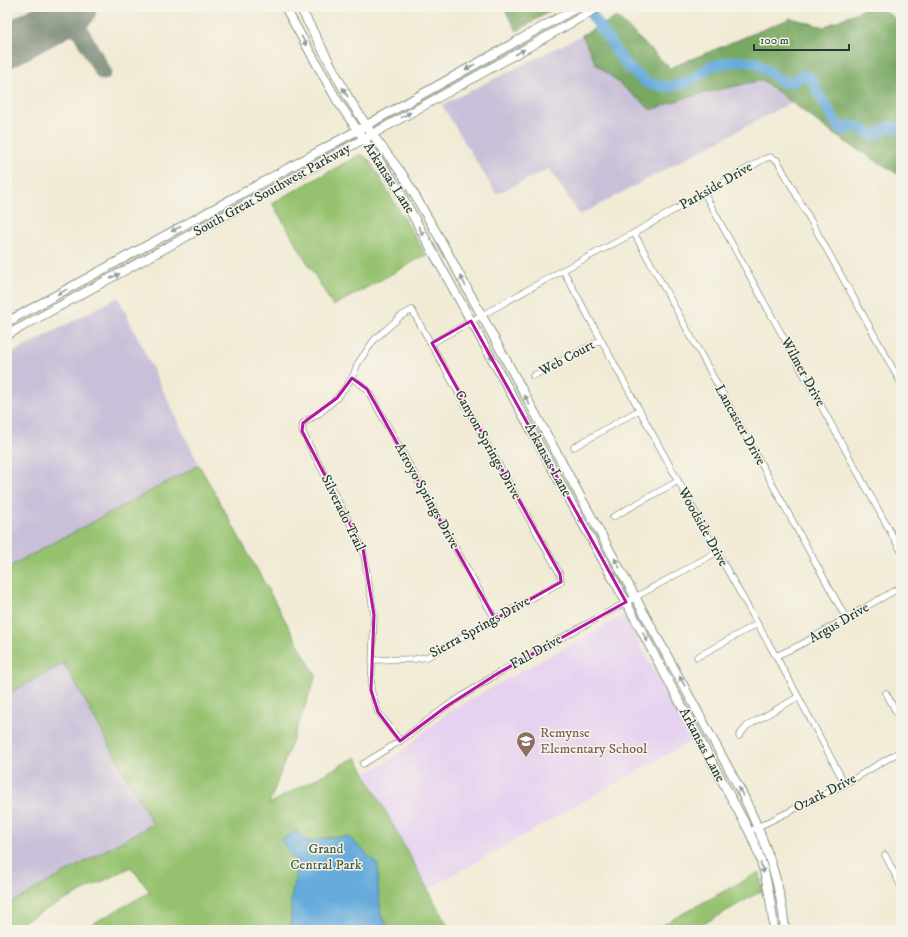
<svg xmlns="http://www.w3.org/2000/svg" width="908" height="937" font-family="'IM FELL DW Pica',serif">
<style>
.built{fill:#e6d2f0}
.industrial{fill:#c8bfd8}
.green{fill:#96c26f;stroke:#5a8052}
.forest{fill:#78a862;stroke:#4c724b}
.water{fill:#66abdb;stroke:#427488}
.lines{fill:none;stroke-linecap:round;stroke-linejoin:round}
.river{stroke:#66abdb;stroke-width:11}
.taxiway{stroke:#889484;stroke-width:17}
.runway{stroke:#889484;stroke-width:43}
.street-casing{stroke:#889484;stroke-width:7}
.secondary-casing{stroke:#889484;stroke-width:10}
.street{stroke:#fff;stroke-width:5.5}
.secondary{stroke:#fff;stroke-width:8}
.oneway{fill:#8f9e9a}
.marked{fill:none;stroke:#b5179e;stroke-width:3;stroke-linejoin:round}
.labels{text-anchor:middle;dominant-baseline:central;stroke-width:3;stroke-linejoin:round;paint-order:stroke}
.street-label{font-size:14px;fill:#1f3d34;stroke:#f7f3e8}
.education-label{font-size:14px;fill:#785e54;stroke:#f7f3e8;text-anchor:start}
.park-label{font-size:14px;fill:#3d5e43;stroke:#f7f3e8}
</style>
<rect width="100%" height="100%" fill="#f7f3e8"/>
<filter id="ink" filterUnits="userSpaceOnUse"><feTurbulence type="fractalNoise" baseFrequency=".025" numOctaves="2"/><feDisplacementMap in="SourceGraphic" scale="8" xChannelSelector="R" yChannelSelector="G"/><feConvolveMatrix kernelMatrix="1 2 1 2 8 2 1 2 1" color-interpolation-filters="sRGB"/></filter>
<filter id="wash" filterUnits="userSpaceOnUse"><feTurbulence type="fractalNoise" baseFrequency=".012" numOctaves="4" result="noise"/><feDisplacementMap in="SourceGraphic" scale="16" xChannelSelector="R" yChannelSelector="G"/><feGaussianBlur stdDeviation="0.9" result="paint"/><feColorMatrix in="noise" values="0 0 0 0 0 0 0 0 0 0 0 0 0 0 0 0 0 1.4 0 .05"/><feComposite in="paint" operator="in"/></filter>
<g filter="url(#wash)">
<rect width="100%" height="100%" fill="#f1ebd5"/>
<!-- built -->
<path class="built" d="M624 615 691 741 428 889 364 774 382 765 406 748 438 720 456 707Z"/>
<!-- industrial -->
<g class="industrial">
<path d="M582 35 596 64 651 110 688 97 762 79 792 102 580 215 549 169 496 194 442 105Z"/>
<path d="M118 297 199 465 7 568V356Z"/>
<path d="M64 663 153 824 7 905V694Z"/>
</g>
<!-- green -->
<g class="green">
<path d="M361 154 369 160 426 255 333 306 272 203Z"/>
<path d="M199 465 316 676 269 804 356 757 450 930H81L150 892 131 867 7 929V905L153 824 64 663 7 694V568Z"/>
<path d="M759 872 763 890 693 930H653Z"/>
</g>
<!-- forest -->
<g class="forest">
<path d="M503 7H557L517 31Z"/>
<path d="M868 7H880L901 23V176L839 138 762 80 688 97 651 110 596 64 582 35 617 17 670 68 791 18 824 27Z"/>
</g>
<!-- water -->
<path class="water" d="M296 831 309 842 330 837H349L378 865V888L381 915 390 930H291V900L297 864 281 840Z"/>
<g class="lines">
<!-- river -->
<path class="river" d="M592 15 626 65 647 83 669 87 687 83 711 66 736 61 757 63 783 82 790 83 803 75 810 78 814 83 816 89 840 129 846 130 850 126 859 127 870 134 875 135 889 127 901 128"/>
<!-- taxiway -->
<path class="taxiway" d="M67 7 103 72"/>
<!-- runway -->
<path class="runway" d="M7 46 75 9"/>
</g>
</g>
<g filter="url(#ink)">
<g class="lines">
<!-- street casing -->
<g class="street-casing">
<g id="street">
<path d="M704 193 901 551"/>
<path d="M634 233 846 618"/>
<path d="M563 270 717 552 791 683 845 784"/>
<path d="M432 343 563 270 634 233 764 159 770 157 777 160 901 383"/>
<path d="M533 376 601 340"/>
<path d="M352 378 367 389 495 619"/>
<path d="M574 447 639 410"/>
<path d="M613 517 678 481"/>
<path d="M776 656 800 645 846 618 901 587"/>
<path d="M697 657 757 624"/>
<path d="M373 660 415 659 427 657 561 582 560 574 412 310 401 316 374 340 358 363 352 378 337 398 320 413 303 423 302 431 363 549 374 615 371 690 378 712 400 741"/>
<path d="M886 693 901 721"/>
<path d="M739 736 747 726 798 697"/>
<path d="M363 764 400 741 447 706 500 672 717 552"/>
<path d="M754 829 845 784 901 751"/>
<path d="M885 855 901 886"/>
</g>
</g>
<!-- secondary casing -->
<g class="secondary-casing">
<g id="secondary">
<path d="M285 7 338 102 396 185 626 602 749 831C764 861 771 897 774 930"/>
<path d="M300 7 348 97 372 134 403 175 439 237 742 793C763 837 781 881 785 930"/>
<path d="M7 322 358 130 578 7"/>
<path d="M7 335C205 226 403 119 599 7"/>
</g>
</g>
<!-- street -->
<use href="#street" class="street"/>
<!-- secondary -->
<use href="#secondary" class="secondary"/>
</g>
<!-- one-way arrows -->
<defs><path id="oneway-solid" d="M-6-.8H1V-3.2L6.5 0L1 3.2V.8H-6Z"/></defs>
<g class="oneway">
<use href="#oneway-solid" transform="translate(304 41) rotate(62)"/>
<use href="#oneway-solid" transform="translate(520 52) rotate(-30)"/>
<use href="#oneway-solid" transform="translate(470 67) rotate(151)"/>
<use href="#oneway-solid" transform="translate(345 92) rotate(-119)"/>
<use href="#oneway-solid" transform="translate(406 115) rotate(-29)"/>
<use href="#oneway-solid" transform="translate(176 229) rotate(152)"/>
<use href="#oneway-solid" transform="translate(421 231) rotate(61)"/>
<use href="#oneway-solid" transform="translate(115 276) rotate(-28)"/>
<use href="#oneway-solid" transform="translate(463 281) rotate(-118)"/>
<use href="#oneway-solid" transform="translate(62 292) rotate(151)"/>
<use href="#oneway-solid" transform="translate(490 355) rotate(61)"/>
<use href="#oneway-solid" transform="translate(527 400) rotate(-119)"/>
<use href="#oneway-solid" transform="translate(580 518) rotate(61)"/>
<use href="#oneway-solid" transform="translate(617 563) rotate(-119)"/>
<use href="#oneway-solid" transform="translate(645 637) rotate(62)"/>
<use href="#oneway-solid" transform="translate(682 681) rotate(-119)"/>
<use href="#oneway-solid" transform="translate(741 792) rotate(-117)"/>
<use href="#oneway-solid" transform="translate(762 868) rotate(74)"/>
</g>
</g>
<!-- marked area -->
<path class="marked" d="M471 321 626 602 500 672 447 706 400 741 378 712 371 690 374 615 363 549 302 431 303 423 337 398 352 378 367 389 495 619 561 582 560 574 432 343Z"/>
<!-- icons -->
<defs>
<g id="school-pin" transform="scale(1)"><path d="M0 17L-7.5 6A9.5 9.5 0 1 1 7.5 6Z" fill="#8d6e63" stroke="#f7f3e8"/><path d="M0-5L7-2L0 1L-7-2ZM-4 1L0 2.5L4 1V4Q0 6-4 4Z" fill="#fff"/></g>
</defs>
<g fill-rule="evenodd">
<use href="#school-pin" x="526" y="741"/>
</g>
<g class="labels">
<!-- street labels -->
<g class="street-label">
<text transform="translate(389 178) rotate(57)">Arkansas Lane</text>
<text transform="translate(716 186) rotate(-30)">Parkside Drive</text>
<text transform="translate(272 190) rotate(-29)">South Great Southwest Parkway</text>
<text transform="translate(567 358) rotate(-28)">Web Court</text>
<text transform="translate(803 372) rotate(61)">Wilmer Drive</text>
<text transform="translate(740 425) rotate(61)">Lancaster Drive</text>
<text transform="translate(488 445) rotate(61)">Canyon Springs Drive</text>
<text transform="translate(548 460) rotate(61)">Arkansas Lane</text>
<text transform="translate(427 496) rotate(61)">Arroyo Springs Drive</text>
<text transform="translate(343 513) rotate(64)">Silverado Trail</text>
<text transform="translate(703 527) rotate(61)">Woodside Drive</text>
<text transform="translate(839 623) rotate(-30)">Argus Drive</text>
<text transform="translate(480 627) rotate(-29)">Sierra Springs Drive</text>
<text transform="translate(536 652) rotate(-29)">Fall Drive</text>
<text transform="translate(702 745) rotate(62)">Arkansas Lane</text>
<text transform="translate(825 793) rotate(-27)">Ozark Drive</text>
</g>
<!-- education labels -->
<g class="education-label">
<text x="540" y="733">Remynse<tspan x="540" dy="16">Elementary School</tspan></text>
</g>
<!-- park labels -->
<g class="park-label">
<text x="326" y="849">Grand<tspan x="326" dy="16">Central Park</tspan></text>
</g>
</g>
<!-- margin -->
<rect width="908" height="937" fill="none" stroke="#f7f3e8" stroke-width="24"/>
<!-- scale -->
<path d="M754 44v6h95v-6" fill="none" stroke="#1f3d34" stroke-width="2"/>
<text x="760" y="44" font-size="12" fill="#1f3d34" stroke="#f7f3e8" stroke-width="3" paint-order="stroke">100 m</text>
</svg>
